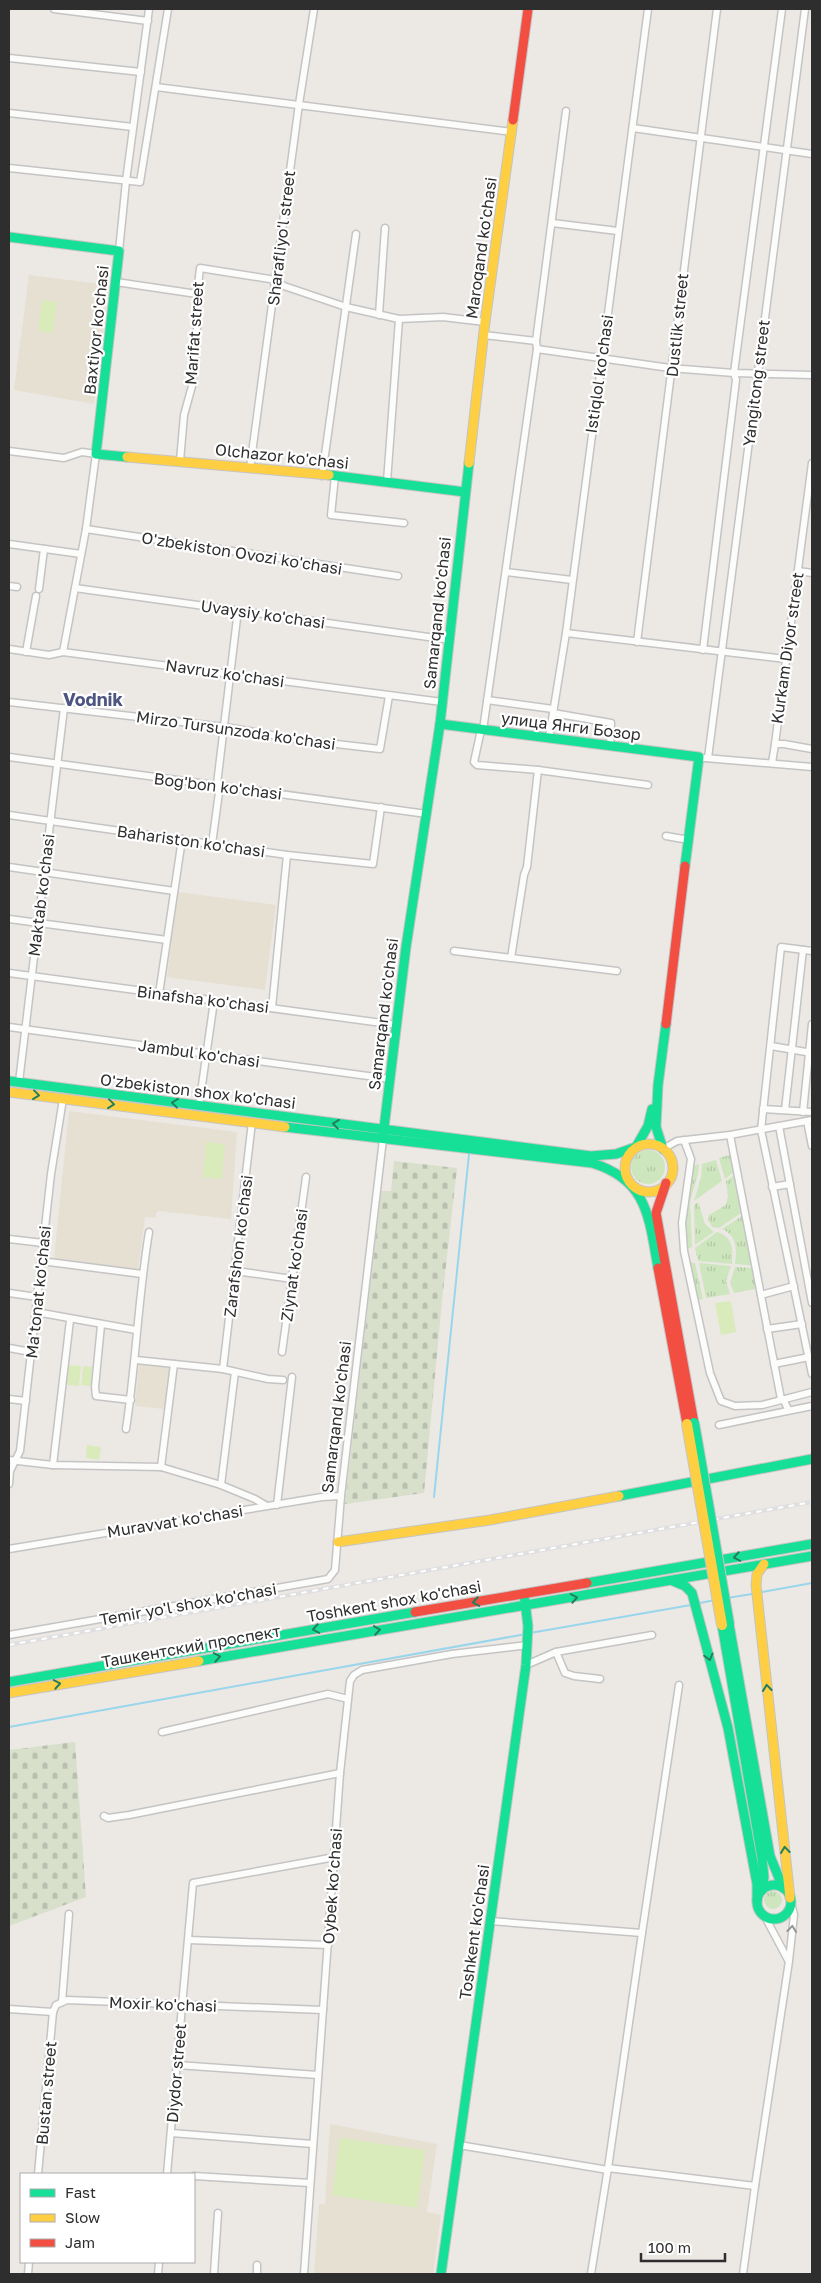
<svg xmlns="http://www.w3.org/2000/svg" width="821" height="2283" font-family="'Golos Text',sans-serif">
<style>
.education{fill:#e6e0d3}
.grass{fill:url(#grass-tufts)}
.cemetery{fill:url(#cemetery-stones)}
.pitch{fill:#d9eabb}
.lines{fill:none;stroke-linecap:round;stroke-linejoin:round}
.stream{stroke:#99d6ec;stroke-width:2}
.street-casing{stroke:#c5c4c5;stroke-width:9}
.fast-casing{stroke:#c5c4c5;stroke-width:11}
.slow-casing{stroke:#c5c4c5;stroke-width:11}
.jam-casing{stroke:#c5c4c5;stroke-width:11}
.street{stroke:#fcfcfb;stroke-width:6}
.fast{stroke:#16e098;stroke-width:9}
.slow{stroke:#ffcf43;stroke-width:9}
.jam{stroke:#f24e42;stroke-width:9}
.rail-casing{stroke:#dfdfe1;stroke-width:4}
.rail{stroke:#fff;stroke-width:2;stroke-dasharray:5.5;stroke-linecap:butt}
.fast-bridge-casing{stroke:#c6c5c4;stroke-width:12;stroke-linecap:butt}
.slow-bridge-casing{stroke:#c6c5c4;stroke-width:12;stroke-linecap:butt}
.fast-bridge{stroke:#16e098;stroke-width:10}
.slow-bridge{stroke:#ffcf43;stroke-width:10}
.oneway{stroke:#237e5e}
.oneway2{stroke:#959594}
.labels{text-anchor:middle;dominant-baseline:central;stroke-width:4.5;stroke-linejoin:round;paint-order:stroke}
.street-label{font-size:16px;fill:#2e2e2e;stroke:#fff}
.neighbourhood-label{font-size:18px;font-weight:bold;fill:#4d5680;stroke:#fff}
</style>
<defs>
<pattern id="grass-tufts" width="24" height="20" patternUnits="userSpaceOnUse" patternTransform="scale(1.25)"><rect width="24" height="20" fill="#cee6be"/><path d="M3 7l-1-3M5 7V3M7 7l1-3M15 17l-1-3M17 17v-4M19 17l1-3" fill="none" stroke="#b1c6a4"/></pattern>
<pattern id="cemetery-stones" width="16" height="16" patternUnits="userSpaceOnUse" patternTransform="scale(1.25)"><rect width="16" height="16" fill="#d8e0cc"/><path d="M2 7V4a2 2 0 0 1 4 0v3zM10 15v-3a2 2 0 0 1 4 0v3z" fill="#bac0b0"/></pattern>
</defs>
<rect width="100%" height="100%" fill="#ece8e4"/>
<!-- education -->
<g class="education">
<path d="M29 275 109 285 94 404 14 390Z"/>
<path d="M178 892 276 905 265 990 167 977Z"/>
<path d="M69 1111 237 1132 231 1219 159 1211 156 1213V1218L145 1217 138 1270 54 1259Z"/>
<path d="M139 1364 170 1367 164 1409 135 1406Z"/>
<path d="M330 2124 437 2144 427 2212 441 2215 433 2274H314L319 2204H325Z"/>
</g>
<!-- grass -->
<g class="grass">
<circle cx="648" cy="1167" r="17"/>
<path d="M733 1154 736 1171 725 1179 719 1158Z"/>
<path d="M716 1160 722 1181 694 1201 701 1178 702 1164Z"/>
<path d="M699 1164 698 1173 690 1202 692 1247 687 1249 685 1227 686 1207 693 1166Z"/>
<path d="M737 1173 744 1211 719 1228 712 1227 708 1219 709 1215 726 1205 728 1196 726 1181Z"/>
<path d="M698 1202 705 1224 714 1232 695 1245 694 1205Z"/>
<path d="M745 1214 756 1266 735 1264C737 1250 737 1235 722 1229Z"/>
<path d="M717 1232C733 1237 733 1249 732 1264L698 1261 695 1248Z"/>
<path d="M689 1262 695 1263 703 1299 697 1300Z"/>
<path d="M699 1263 731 1266 726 1281 730 1294 706 1298Z"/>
<path d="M735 1267 756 1268 760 1288 734 1293 730 1283Z"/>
<circle cx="773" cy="1900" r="9"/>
</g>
<!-- cemetery -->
<g class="cemetery">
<path d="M394 1161 457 1168 442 1301 424 1493 345 1504 381 1191H391Z"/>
<path d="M75 1742 86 1897 9 1926V1750Z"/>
</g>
<!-- pitch -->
<g class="pitch">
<path d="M42 300 57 302 53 333 38 331Z"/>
<path d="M206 1142 225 1144 222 1179 203 1177Z"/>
<path d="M731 1301 736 1332 721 1335 715 1303Z"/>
<path d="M68 1365 81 1366 79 1386 67 1385Z"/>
<path d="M83 1366 93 1367 91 1386 81 1385Z"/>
<path d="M87 1445 101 1447 99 1460 86 1458Z"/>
<path d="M340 2138 425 2150 417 2208 332 2195Z"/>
</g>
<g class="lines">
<!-- stream -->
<g class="stream">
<path d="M434 1497 469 1154"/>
<path d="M762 1592 812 1583"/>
<path d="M727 1598 752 1594"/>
<path d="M700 1603 715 1600"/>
<path d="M530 1633 691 1605"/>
<path d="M9 1727 526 1634"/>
</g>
<!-- street casing -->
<g class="street-casing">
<g id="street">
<path d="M54 9 148 21"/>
<path d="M9 58 141 72"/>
<path d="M156 87 512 132"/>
<path d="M9 113 133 127"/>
<path d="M633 128 812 154"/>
<path d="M9 168 140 182 168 9"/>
<path d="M552 223 618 231"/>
<path d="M119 251 126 181 149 9"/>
<path d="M116 282 197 294"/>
<path d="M379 315 385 228"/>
<path d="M484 335 536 341"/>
<path d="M537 349 670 368 734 373 812 375"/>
<path d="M9 451 64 458 82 452 96 454 86 529 63 652"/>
<path d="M180 461 184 415 192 386 197 334V294L200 268 276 280 284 286 346 307 399 319 443 317 485 322"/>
<path d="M250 468 299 104 314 9"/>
<path d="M322 476 356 234"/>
<path d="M335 476 331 515 404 523"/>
<path d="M387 482 399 319"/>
<path d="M86 529 398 576"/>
<path d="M9 544 81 554"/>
<path d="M798 571 812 573"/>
<path d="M506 572 572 580"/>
<path d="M9 586 17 587"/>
<path d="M75 588 450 640"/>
<path d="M39 589 44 549"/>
<path d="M566 633 786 659"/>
<path d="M637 642 717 9"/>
<path d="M9 649 49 655 63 652 442 702"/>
<path d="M703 650 736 380 734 373 782 9"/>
<path d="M26 652 36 596"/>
<path d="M487 700 553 709"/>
<path d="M9 702 225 727 301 740 380 749 389 696"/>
<path d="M553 713 611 723 610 746"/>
<path d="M481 730 474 762 477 765 538 770 648 785"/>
<path d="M483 730 537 349 536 341 566 111"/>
<path d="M549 738 566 633 648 9"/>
<path d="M775 744 812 463"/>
<path d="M9 757 427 814"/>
<path d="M705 758 812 767"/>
<path d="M708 758 805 9"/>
<path d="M772 763 775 744H784L812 749"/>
<path d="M538 770 527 867 524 875 511 958 617 971"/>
<path d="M217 784 238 610"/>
<path d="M9 815 287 855 373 864 381 807"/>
<path d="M666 836 689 840"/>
<path d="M212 844 220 785"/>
<path d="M9 867 174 891"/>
<path d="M9 919 167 940"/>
<path d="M454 951 511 958"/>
<path d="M812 951 781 947 761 1130 812 1374"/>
<path d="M9 973 397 1025"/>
<path d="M159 994 182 839"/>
<path d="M272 1008 287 855"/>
<path d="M9 1027 390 1079"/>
<path d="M771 1046 812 1053"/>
<path d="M19 1082 64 708"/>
<path d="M199 1106 214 1001"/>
<path d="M763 1109 812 1112"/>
<path d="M785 1110 803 950"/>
<path d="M803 1112 812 1024"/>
<path d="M807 1121 812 1146"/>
<path d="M779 1126 812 1303"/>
<path d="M730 1135 781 1399 784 1401 788 1409"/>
<path d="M684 1140 691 1159 682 1223 684 1251 710 1373 721 1401 735 1406 762 1405 812 1392"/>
<path d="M663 1149 677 1141 730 1135 812 1120"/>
<path d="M772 1187 790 1184"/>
<path d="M9 1239 43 1243"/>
<path d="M41 1261 142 1274"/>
<path d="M236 1271 292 1279"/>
<path d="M9 1293 37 1297"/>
<path d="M761 1295 794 1286"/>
<path d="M36 1312 136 1330"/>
<path d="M101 1325 95 1387 96 1396 131 1400"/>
<path d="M767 1329 802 1324"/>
<path d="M9 1348 31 1352"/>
<path d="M282 1352 306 1177"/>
<path d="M136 1360 223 1369 268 1379 283 1380"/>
<path d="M774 1364 809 1357"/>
<path d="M223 1369 252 1122"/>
<path d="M9 1399 26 1401"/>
<path d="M719 1425 812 1406"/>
<path d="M126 1429C136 1364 138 1298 149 1232"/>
<path d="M9 1460 53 1465 161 1467 221 1485 255 1499 267 1506"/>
<path d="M53 1465 70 1320"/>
<path d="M161 1467 174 1364"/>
<path d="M9 1484 10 1471 20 1451 51 1174 63 1099"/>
<path d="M221 1485 235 1372"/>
<path d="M277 1505 292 1377"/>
<path d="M9 1549 322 1497 341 1496"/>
<path d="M9 1635 328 1579 335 1570 341 1496 383 1139"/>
<path d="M556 1652 565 1673 574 1676 600 1679"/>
<path d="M526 1665 556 1652 652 1635"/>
<path d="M162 1732 328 1694 348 1699"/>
<path d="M104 1816 108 1818 129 1815 340 1773"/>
<path d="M764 1915 788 1960"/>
<path d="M490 1921 642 1933 679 1685"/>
<path d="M189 1940 328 1945"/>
<path d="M62 2002 69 1914"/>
<path d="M9 2009 53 2012 56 2005 67 2000 323 2010"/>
<path d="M177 2065 318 2075"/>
<path d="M171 2133 313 2144"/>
<path d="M459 2145 608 2170"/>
<path d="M608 2168 642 1933"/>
<path d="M38 2174 53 2012"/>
<path d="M167 2174 193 1883 335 1857"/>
<path d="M194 2176 310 2183"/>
<path d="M257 2265V2274"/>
<path d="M28 2274 29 2262"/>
<path d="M158 2274 159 2262"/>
<path d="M214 2274 218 2213"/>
<path d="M304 2274 340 1773 350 1681 354 1675 362 1670 452 1654 528 1645"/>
<path d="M591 2274 608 2168 755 2186 789 1961 794 1915 790 1898"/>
<path d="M743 2274 755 2186"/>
</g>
</g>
<!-- fast casing -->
<g class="fast-casing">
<g id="fast">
<path d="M9 237 119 251 96 454 127 457"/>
<path d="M329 475 465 492"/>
<path d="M440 724 699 757 685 866"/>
<path d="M9 1081 591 1156 616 1154 636 1147"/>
<path d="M285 1127 592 1163C648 1180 649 1218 658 1268"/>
<path d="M383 1136 406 947 440 724 469 463"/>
<path d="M636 1147 648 1126 652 1109"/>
<path d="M663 1149 656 1127 658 1085 666 1024"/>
<path d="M619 1496 812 1459"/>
<path d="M673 1581 685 1586 692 1593 728 1728 757 1884V1901"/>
<path d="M587 1583 812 1544"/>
<path d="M729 1624 770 1856 783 1888"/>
<path d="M722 1625 762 1858 764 1877 762 1890"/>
<path d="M199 1661 812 1556"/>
<path d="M9 1682 415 1612"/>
<circle cx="774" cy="1902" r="17"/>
<path d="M441 2274 526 1665 528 1626 524 1594"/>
</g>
</g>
<!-- slow casing -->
<g class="slow-casing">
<g id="slow">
<path d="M127 457 329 475"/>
<path d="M469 463 485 322 513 120"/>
<path d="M9 1092 285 1127"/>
<circle cx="649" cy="1168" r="24"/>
<path d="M338 1542 490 1520 619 1496"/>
<path d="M764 1564 757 1574 756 1585 790 1898"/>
<path d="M9 1693 199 1661"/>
</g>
</g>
<!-- jam casing -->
<g class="jam-casing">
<g id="jam">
<path d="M513 120 528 9"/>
<path d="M666 1024 685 866"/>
<path d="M666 1183 656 1213 694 1423"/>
<path d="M658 1268 687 1424"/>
<path d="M415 1612 587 1583"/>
</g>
</g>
<!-- street -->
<use href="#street" class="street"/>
<!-- fast -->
<use href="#fast" class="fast"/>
<!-- slow -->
<use href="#slow" class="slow"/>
<!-- jam -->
<use href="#jam" class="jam"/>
<!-- rail casing -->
<g class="rail-casing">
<path id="rail" d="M9 1645 812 1502"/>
</g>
<!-- rail -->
<use href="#rail" class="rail"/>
<!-- fast-bridge casing -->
<g class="fast-bridge-casing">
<path id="fast-bridge" d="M694 1423 729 1624"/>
</g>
<!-- slow-bridge casing -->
<g class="slow-bridge-casing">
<path id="slow-bridge" d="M687 1424 722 1625"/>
</g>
<!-- fast-bridge -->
<use href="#fast-bridge" class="fast-bridge"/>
<!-- slow-bridge -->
<use href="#slow-bridge" class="slow-bridge"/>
</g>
<!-- one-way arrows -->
<defs><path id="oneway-chevron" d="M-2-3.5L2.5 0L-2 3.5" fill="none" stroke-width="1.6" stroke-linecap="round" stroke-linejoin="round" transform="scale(1.25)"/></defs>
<g class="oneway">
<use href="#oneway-chevron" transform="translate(36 1095) rotate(7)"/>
<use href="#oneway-chevron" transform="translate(175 1103) rotate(-173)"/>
<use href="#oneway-chevron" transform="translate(111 1104) rotate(7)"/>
<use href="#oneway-chevron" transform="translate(336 1124) rotate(-173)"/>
<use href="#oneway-chevron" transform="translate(737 1557) rotate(170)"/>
<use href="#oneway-chevron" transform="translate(574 1598) rotate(-10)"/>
<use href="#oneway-chevron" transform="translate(476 1602) rotate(170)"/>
<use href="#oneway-chevron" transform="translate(316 1629) rotate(170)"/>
<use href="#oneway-chevron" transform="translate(377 1630) rotate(-9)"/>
<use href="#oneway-chevron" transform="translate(217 1657) rotate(-10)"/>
<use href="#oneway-chevron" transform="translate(709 1657) rotate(75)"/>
<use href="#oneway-chevron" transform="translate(57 1684) rotate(-10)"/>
<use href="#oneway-chevron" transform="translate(767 1688) rotate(-96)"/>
<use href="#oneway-chevron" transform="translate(785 1850) rotate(-96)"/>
</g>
<use class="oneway2" href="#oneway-chevron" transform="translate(792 1929) rotate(-83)"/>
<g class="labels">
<!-- street labels -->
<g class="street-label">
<text transform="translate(281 238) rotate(-83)">Sharafliyo'l street</text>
<text transform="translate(481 248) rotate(-82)">Maroqand ko'chasi</text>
<text transform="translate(677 325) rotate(-84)">Dustlik street</text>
<text transform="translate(96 330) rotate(-84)">Baxtiyor ko'chasi</text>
<text transform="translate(194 333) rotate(-86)">Marifat street</text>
<text transform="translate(599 374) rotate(-82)">Istiqlol ko'chasi</text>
<text transform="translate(756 383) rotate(-83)">Yangitong street</text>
<text transform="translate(282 456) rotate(6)">Olchazor ko'chasi</text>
<text transform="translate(242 553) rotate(9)">O'zbekiston Ovozi ko'chasi</text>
<text transform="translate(437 613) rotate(-84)">Samarqand ko'chasi</text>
<text transform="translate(263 614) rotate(8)">Uvaysiy ko'chasi</text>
<text transform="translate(787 648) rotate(-82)">Kurkam Diyor street</text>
<text transform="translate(225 673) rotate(8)">Navruz ko'chasi</text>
<text transform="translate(571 726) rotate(7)">улица Янги Бозор</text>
<text transform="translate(236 730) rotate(8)">Mirzo Tursunzoda ko'chasi</text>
<text transform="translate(218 786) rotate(7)">Bog'bon ko'chasi</text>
<text transform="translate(191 841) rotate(8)">Bahariston ko'chasi</text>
<text transform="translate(41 895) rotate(-83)">Maktab ko'chasi</text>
<text transform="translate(203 999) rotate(7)">Binafsha ko'chasi</text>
<text transform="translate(383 1014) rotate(-83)">Samarqand ko'chasi</text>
<text transform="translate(199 1053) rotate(8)">Jambul ko'chasi</text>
<text transform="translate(198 1091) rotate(7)">O'zbekiston shox ko'chasi</text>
<text transform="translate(238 1246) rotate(-83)">Zarafshon ko'chasi</text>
<text transform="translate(294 1265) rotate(-82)">Ziynat ko'chasi</text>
<text transform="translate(38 1292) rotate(-84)">Ma'tonat ko'chasi</text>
<text transform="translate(336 1417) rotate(-83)">Samarqand ko'chasi</text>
<text transform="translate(175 1521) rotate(-9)">Muravvat ko'chasi</text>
<text transform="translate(394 1601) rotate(-10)">Toshkent shox ko'chasi</text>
<text transform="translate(188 1604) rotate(-10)">Temir yo'l shox ko'chasi</text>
<text transform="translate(191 1646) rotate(-10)">Ташкентский проспект</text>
<text transform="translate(332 1886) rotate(-86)">Oybek ko’chasi</text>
<text transform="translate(474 1932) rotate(-82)">Toshkent ko'chasi</text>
<text transform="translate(163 2004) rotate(2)">Moxir ko'chasi</text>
<text transform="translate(176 2073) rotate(-85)">Diydor street</text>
<text transform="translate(46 2093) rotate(-85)">Bustаn street</text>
</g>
<!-- neighbourhood labels -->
<g class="neighbourhood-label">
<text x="93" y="699">Vodnik</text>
</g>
</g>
<!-- border -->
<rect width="821" height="2283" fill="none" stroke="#2e2e2e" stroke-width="20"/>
<!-- legend -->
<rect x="20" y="2173" width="175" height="90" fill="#ffffff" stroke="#ababab"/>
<rect x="30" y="2189" width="25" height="8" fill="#16e098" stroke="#ababab"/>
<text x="65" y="2198" font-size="15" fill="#2e2e2e">Fast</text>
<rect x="30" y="2214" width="25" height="8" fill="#ffcf43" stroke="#ababab"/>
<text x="65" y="2223" font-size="15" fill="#2e2e2e">Slow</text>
<rect x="30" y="2239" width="25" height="8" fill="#f24e42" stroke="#ababab"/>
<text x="65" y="2248" font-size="15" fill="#2e2e2e">Jam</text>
<!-- scale -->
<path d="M641 2253v8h84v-8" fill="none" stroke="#2e2e2e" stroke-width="2.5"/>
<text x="648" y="2253" font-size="15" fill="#2e2e2e" stroke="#ffffff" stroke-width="4" paint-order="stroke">100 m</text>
</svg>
